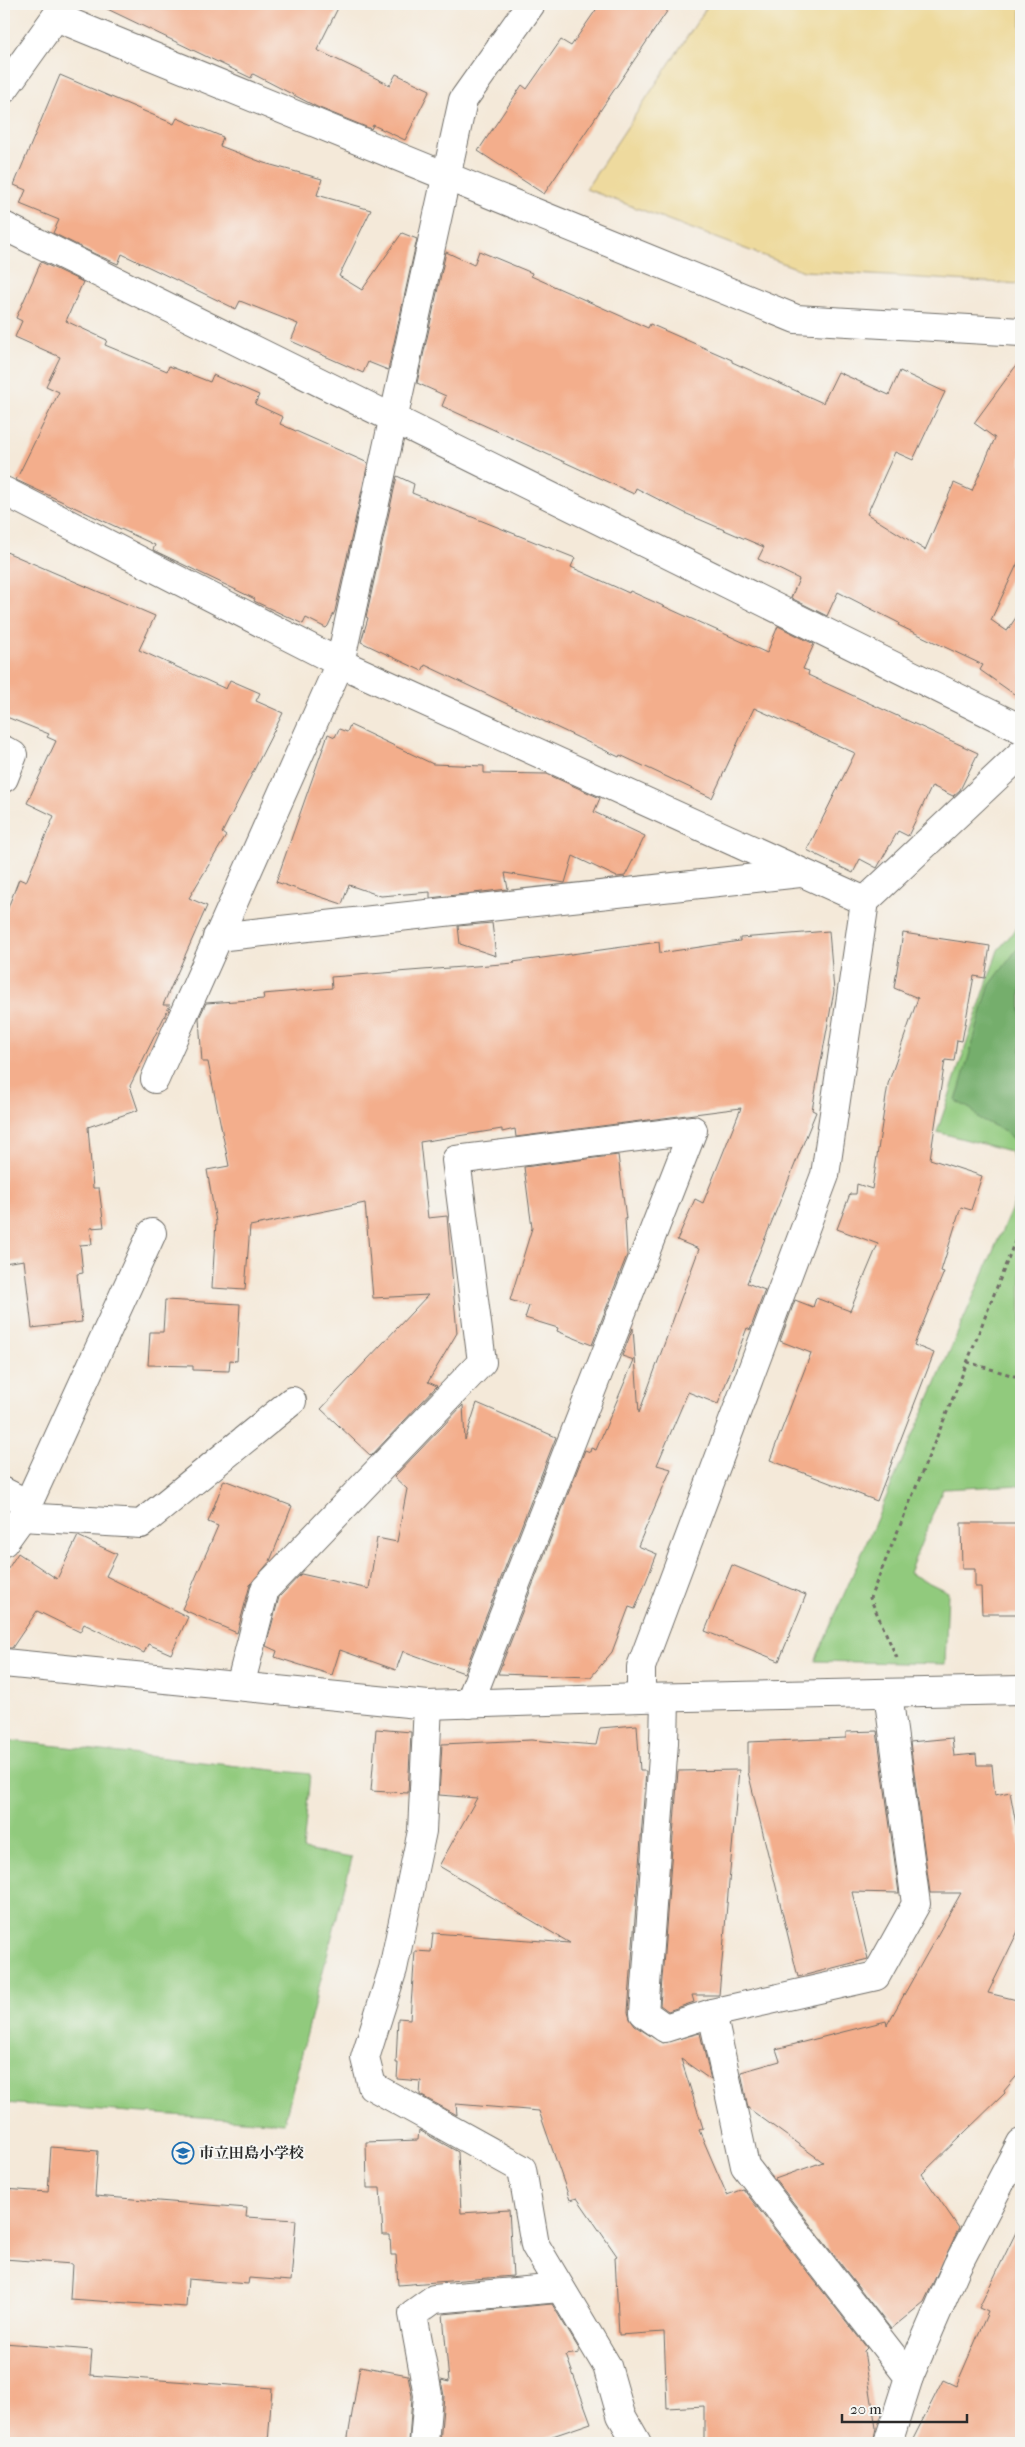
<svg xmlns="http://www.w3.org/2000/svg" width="1025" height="2447" font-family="'IM FELL French Canon','Noto Serif JP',serif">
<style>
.green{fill:#91ca7d;stroke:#5e7a54}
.forest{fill:#74ae6c;stroke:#506c4c}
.sand{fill:#eeda9e;stroke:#8c8264}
.building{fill:#f3ae8c}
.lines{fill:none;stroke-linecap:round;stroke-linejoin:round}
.minor-casing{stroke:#716e68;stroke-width:30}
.path{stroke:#716e68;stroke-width:3;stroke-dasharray:4 4;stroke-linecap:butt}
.minor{stroke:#fff;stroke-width:28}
.labels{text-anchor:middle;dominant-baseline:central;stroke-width:4;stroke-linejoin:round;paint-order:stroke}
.poi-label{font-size:15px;font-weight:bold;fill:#2b2b2b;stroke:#f6f6f2;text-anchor:start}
</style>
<rect width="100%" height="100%" fill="#f6f6f2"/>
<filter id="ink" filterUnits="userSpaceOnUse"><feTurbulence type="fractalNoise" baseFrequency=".02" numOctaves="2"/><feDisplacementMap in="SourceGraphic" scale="10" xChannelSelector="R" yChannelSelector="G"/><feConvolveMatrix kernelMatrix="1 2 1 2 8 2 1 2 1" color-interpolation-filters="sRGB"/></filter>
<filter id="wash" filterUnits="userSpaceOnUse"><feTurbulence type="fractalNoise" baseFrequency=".0096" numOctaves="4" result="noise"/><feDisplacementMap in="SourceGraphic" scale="20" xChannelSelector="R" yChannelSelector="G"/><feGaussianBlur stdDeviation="1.12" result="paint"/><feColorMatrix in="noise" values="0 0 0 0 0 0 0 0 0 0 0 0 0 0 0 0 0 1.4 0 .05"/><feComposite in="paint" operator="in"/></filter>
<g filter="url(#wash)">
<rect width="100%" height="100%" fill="#f4e9d9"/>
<!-- green -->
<g class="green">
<path d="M1021 923V1179L1010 1151 937 1132 998 950Z"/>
<path d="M1021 1187V1485L943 1489 909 1573 948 1592 945 1664 815 1661Z"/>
<path d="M4 1740 310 1774 303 1850 352 1858 284 2123 4 2103Z"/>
</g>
<!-- forest -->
<path class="forest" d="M1021 944V1148L1005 1131 978 1118 972 1110 956 1101 989 986Z"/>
<!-- sand -->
<path class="sand" d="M709 4H1021V284L804 271 586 189Z"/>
<g id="blocks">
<!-- building -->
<g class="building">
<path d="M97 4H340L317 50 390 85 396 74 430 90 405 140 373 125 371 129 317 107 253 74 251 78Z"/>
<path d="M600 4H672L544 194 478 151 522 85 527 89 561 40 571 46Z"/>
<path d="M60 75 174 124 177 118 223 137 220 146 264 163 322 179 317 195 371 210 339 276 362 290 402 233 417 239 388 370 368 362 363 373 291 341 298 324 240 301 236 309 122 254 118 264 95 254 53 233 59 220 20 204 26 190 14 185Z"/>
<path d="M479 251 532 273 531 276 648 328 650 324 732 360V362L823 403 838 372 889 395 900 371 945 392 913 460 895 452 867 514 925 550 954 483 972 491 995 438 974 423 1021 359V556L991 620 1007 631 1021 610V699L980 670 983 665 898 625 899 623 838 592 827 616 791 598 799 579 758 559 764 547 687 514 636 488 634 494 442 406 446 396 417 383 446 252 474 265Z"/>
<path d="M41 262 83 282 66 321 107 340 105 345 167 371 169 366 210 382 213 375 259 395 255 404 283 417 280 424 368 463 335 611 328 626 326 628 306 618 303 624 254 601 255 599 153 550 155 545 16 480 59 392 46 386 60 357 15 337 22 321 16 318Z"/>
<path d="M397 476 414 484 412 493 575 558 571 567 629 593 630 591 767 653 778 626 814 644 803 669 809 671 808 675 978 753 960 790 953 796 932 786 908 836 898 831 877 868 860 859 853 873 807 850 855 753 754 708 712 798 620 755 619 757 425 665 422 671 361 642 368 618 366 617Z"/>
<path d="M4 551 155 616 139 650 226 689 230 680 260 693 256 701 283 713 222 833 226 836 189 898 207 906 163 1005H170L130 1086 138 1110 88 1127 93 1188H99L104 1227 90 1228 92 1244 80 1245 83 1273 77 1274 82 1322 32 1328 24 1260 4 1263V918L19 879 26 882 54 816 27 803 56 741 47 737 49 734 4 716Z"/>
<path d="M350 725 433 764 484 766V773L547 774 600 798 594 812 645 836 625 876 617 877 573 856 565 883 505 873 508 889 430 898V892L381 896 349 885 342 904 276 882 328 734 335 737 339 729 347 732Z"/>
<path d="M492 923 496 956 460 944 458 926Z"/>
<path d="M829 931 834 991 812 1110 816 1112 747 1283 765 1290 750 1330 747 1328 718 1404 688 1392 657 1465 671 1469 638 1546 657 1554 635 1609 629 1607 612 1652 591 1677 498 1674 585 1450 590 1452 591 1448 596 1450 634 1360 622 1356 633 1328 639 1413 699 1249 677 1240 695 1199 703 1203 741 1108 516 1137 515 1129 502 1132V1129L420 1142 428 1218 447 1216 457 1333 428 1382 437 1386 371 1456 321 1409 428 1295 373 1298 365 1203 250 1226 245 1290 212 1288 216 1222 207 1170 229 1166 208 1062H202L199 1018 206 1003 264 999 263 994 332 988 331 977 515 963 513 962 659 942 660 953 740 941V938Z"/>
<path d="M903 933 990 946 985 978 974 976 962 1041 957 1040 954 1061 945 1060 930 1159 982 1176 971 1210 961 1207 941 1271 944 1272 914 1345 934 1353 877 1501 770 1460 811 1353 780 1341 795 1300 813 1307 816 1298 850 1311 878 1244 837 1229 850 1194H856L857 1184 872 1189 888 1084 918 998 894 988Z"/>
<path d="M618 1155 626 1219 625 1218 627 1255 592 1345 557 1331 558 1328 525 1318 529 1306 510 1300 532 1228 524 1167Z"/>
<path d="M165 1300 240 1304 237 1361 230 1360 229 1371 193 1370V1366L148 1365 150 1332H163Z"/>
<path d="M477 1403 556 1437 464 1673 403 1651 396 1670 340 1650 332 1675 275 1657 277 1651 266 1646 279 1597 301 1574 369 1589 377 1538 397 1542 407 1489 394 1477 463 1405 465 1440Z"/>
<path d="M224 1480 292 1506 270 1561 250 1585 237 1633 182 1609 218 1526 208 1522Z"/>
<path d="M961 1523H1021V1614H982L981 1587H975V1569H962Z"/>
<path d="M78 1536 117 1554 106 1576 188 1617 171 1654 148 1644 144 1653 84 1624 80 1632 37 1611 12 1648H4V1575L18 1553 57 1579Z"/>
<path d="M732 1565 806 1595 779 1661 705 1631Z"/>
<path d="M637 1725 640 1771H646L628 2012 630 2019 635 2026 662 2043 700 2033 711 2080 681 2059 703 2128 699 2130 727 2195 743 2189 867 2348 864 2351 876 2428 873 2443H704V2406L667 2408 664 2332 619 2335 615 2257 617 2256 577 2198 570 2200 539 2111 456 2104 457 2115 420 2095 421 2081 397 2079 398 2063H396L398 2018 410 2019 415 1951 431 1952 433 1933 570 1943 439 1866 477 1798 439 1795 442 1744 531 1740 596 1745 600 1728Z"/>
<path d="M376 1729 411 1732 408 1793 371 1791Z"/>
<path d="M877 1731 899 1893 852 1892 868 1959 798 1977 748 1772V1742L846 1738V1732Z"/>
<path d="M952 1738 954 1756 976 1754 977 1765H992L995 1795 1010 1792 1021 1851V1925L988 1993 1021 2001V2071L1004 2091 1005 2093 922 2174 959 2228 924 2302 891 2329 775 2179 823 2162 748 2108 741 2072 780 2061 776 2049 886 2021 887 2025 961 1893H930L910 1742Z"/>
<path d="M739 1770 719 1995H692L694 2002 668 2011 660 2005 678 1771Z"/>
<path d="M419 2130 458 2152 461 2213 509 2210 513 2276 398 2285 396 2255H391L390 2235H383L380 2188H367L366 2142 418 2140Z"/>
<path d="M51 2147 98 2151 95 2196 247 2208 246 2217 296 2220 291 2281 249 2278 248 2284 188 2279 186 2307 70 2299 72 2264 4 2259V2189L48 2192Z"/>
<path d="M1021 2222V2443H911L943 2380 956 2386 988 2312 979 2308Z"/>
<path d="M552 2304 579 2349V2353L566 2355 591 2423 532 2443H440L444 2396 441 2380 449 2382 443 2314Z"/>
<path d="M4 2343 92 2350 90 2375 272 2388 268 2443H4Z"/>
<path d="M360 2366 408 2375 412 2396 409 2443H347Z"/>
</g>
</g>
</g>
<g filter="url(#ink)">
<use href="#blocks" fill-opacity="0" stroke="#716e68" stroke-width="1"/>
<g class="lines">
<!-- minor casing -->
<g class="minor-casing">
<g id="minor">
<path d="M56 17 796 319 1021 332"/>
<path d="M4 89 65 4"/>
<path d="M4 226 1021 729"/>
<path d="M4 491 340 663 865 901"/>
<path d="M4 750 13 755 4 778"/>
<path d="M217 937 800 873"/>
<path d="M155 1079 340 663 463 100 531 4"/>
<path d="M4 1492 28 1504"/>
<path d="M22 1517 141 1524 292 1401"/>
<path d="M4 1542 22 1517 152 1233"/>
<path d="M4 1663 428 1705 641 1698 1021 1690"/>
<path d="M240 1686 265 1589 482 1362 456 1160 693 1130 469 1704"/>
<path d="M641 1698V1667L825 1175 865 901 1021 754"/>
<path d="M665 1698 664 1743 644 2013 665 2028 712 2013 876 1976 916 1904 888 1693"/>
<path d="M428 1705 422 1831 393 1969 365 2058 372 2086 522 2169 535 2245 607 2366 621 2415 637 2443"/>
<path d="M712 2013 745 2166 909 2377 888 2443"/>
<path d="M909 2377 957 2266 1021 2143"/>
<path d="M424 2443 428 2395 413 2314 434 2299 560 2288"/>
</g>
</g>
<!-- path -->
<g class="path">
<path d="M967 1362 1021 1378"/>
<path d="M897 1658 870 1598 955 1393 1021 1226"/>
</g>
<!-- minor -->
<use href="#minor" class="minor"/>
</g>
</g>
<!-- icons -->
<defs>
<g id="school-ring" transform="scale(1.125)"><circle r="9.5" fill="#f6f6f2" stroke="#1f6fb2" stroke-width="1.5"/><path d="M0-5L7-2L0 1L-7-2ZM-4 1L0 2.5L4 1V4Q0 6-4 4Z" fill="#1f6fb2"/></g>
</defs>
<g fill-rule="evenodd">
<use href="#school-ring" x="183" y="2153"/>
</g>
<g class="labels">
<!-- poi labels -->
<g class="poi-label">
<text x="199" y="2153">市立田島小学校</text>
</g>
</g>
<!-- margin -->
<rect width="1025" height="2447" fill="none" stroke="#f6f6f2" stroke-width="20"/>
<!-- scale -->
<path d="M842 2414v8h125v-8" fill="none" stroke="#2b2b2b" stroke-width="2.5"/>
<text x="850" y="2414" font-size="15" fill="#2b2b2b" stroke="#f6f6f2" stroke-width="4" paint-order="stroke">20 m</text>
</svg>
